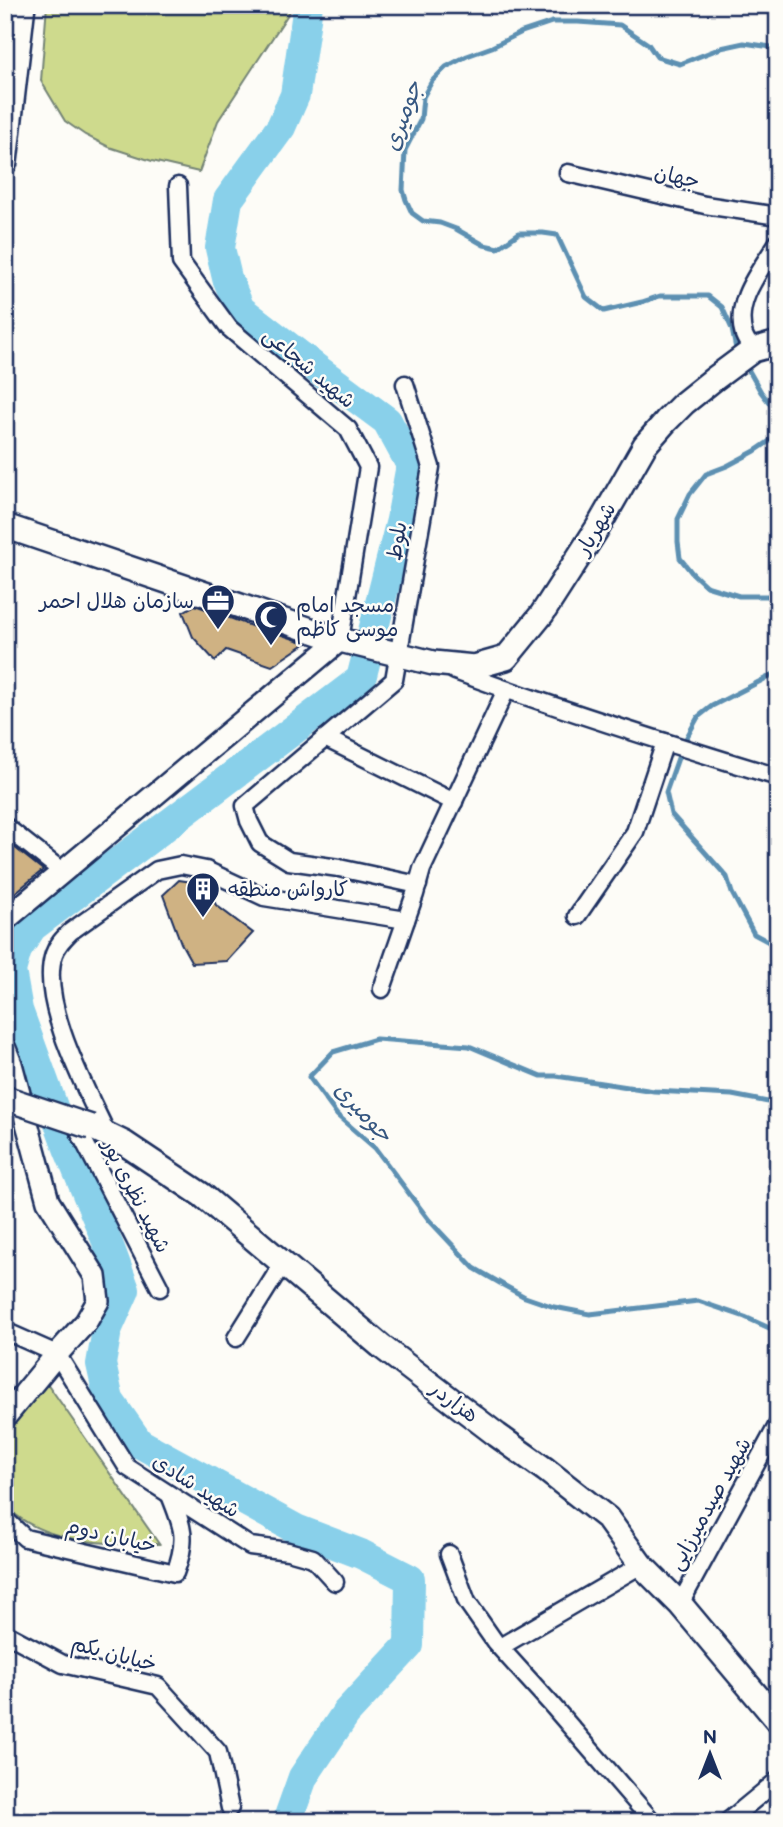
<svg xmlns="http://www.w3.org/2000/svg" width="783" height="1827" font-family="'Balsamiq Sans','Playpen Sans Arabic',sans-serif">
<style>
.green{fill:#ceda8d;stroke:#748476;stroke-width:2}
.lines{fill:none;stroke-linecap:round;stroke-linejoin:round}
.stream{stroke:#5d90b2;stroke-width:5}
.river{stroke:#89d0ea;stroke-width:30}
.building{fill:#cfb283;stroke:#1b2f5e;stroke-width:2}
.minor-casing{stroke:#1b2f5e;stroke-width:21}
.tertiary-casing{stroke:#1b2f5e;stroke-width:26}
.secondary-casing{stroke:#1b2f5e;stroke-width:28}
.minor{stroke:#fdfcf7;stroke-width:16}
.tertiary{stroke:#fdfcf7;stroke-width:21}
.secondary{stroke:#fdfcf7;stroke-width:23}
.secondary-bridge-casing{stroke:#1b2f5e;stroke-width:28;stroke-linecap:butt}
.secondary-bridge{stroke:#fdfcf7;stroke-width:23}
.labels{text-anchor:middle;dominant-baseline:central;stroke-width:5;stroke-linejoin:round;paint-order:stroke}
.street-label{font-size:21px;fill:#1b2f5e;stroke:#fdfcf7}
.poi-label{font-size:21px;fill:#1b2f5e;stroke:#fdfcf7;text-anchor:start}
.water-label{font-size:23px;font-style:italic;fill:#365781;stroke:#fdfcf7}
</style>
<rect width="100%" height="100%" fill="#fdfcf7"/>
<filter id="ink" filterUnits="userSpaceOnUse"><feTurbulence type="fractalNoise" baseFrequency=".0143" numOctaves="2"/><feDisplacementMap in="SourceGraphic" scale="14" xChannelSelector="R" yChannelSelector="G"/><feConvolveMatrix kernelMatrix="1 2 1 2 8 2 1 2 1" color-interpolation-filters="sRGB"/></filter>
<g filter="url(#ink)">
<!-- green -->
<g class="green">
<path d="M47 5H294L218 121 199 172 152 161 109 147 85 135 65 121 41 81Z"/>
<path d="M47 1383 159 1544C109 1544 42 1545 5 1505V1433Z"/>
</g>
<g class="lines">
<!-- stream -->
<g class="stream">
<path d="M739 353 736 349 732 329 722 307 708 296H660L642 302 604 311 586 297 557 235 543 233H519L498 248 484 245 456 229 440 223 423 221 412 213 406 200 403 190 405 150 421 119 423 97 432 81 446 67 467 56 492 47 522 32 552 22H578L620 25 648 44 657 57 680 64 721 48 744 43 778 48"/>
<path d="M744 362 761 392 778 414"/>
<path d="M778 419 776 424 777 436 755 451 727 466 706 474 690 494 678 519V542L680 558 692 573 706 586 739 596H778"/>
<path d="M778 672 712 706 698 717 683 744 666 792 671 814 727 877 732 893 754 934 778 947"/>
<path d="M778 1104 732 1095 654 1091 556 1076H541L469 1046 376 1039 333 1052 309 1077 337 1115 375 1148 429 1220 474 1268 505 1286 525 1297 554 1307 590 1314 698 1301 745 1317 778 1332"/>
</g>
<!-- river -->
<path class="river" d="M287 1822 303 1777 346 1713 409 1645 410 1579 361 1554 296 1529 139 1443 109 1400 101 1364 107 1330 125 1290 110 1249 68 1148 18 1010 11 971 17 950 32 927 361 679 401 520 411 465 387 421 321 372 240 309 227 278 220 248 228 200 281 127 295 95 308 5"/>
</g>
<!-- building -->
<g class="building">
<path d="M195 605 254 627 255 626 306 643 272 666 226 650 215 661 193 637 183 612Z"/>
<path d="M5 840 43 870 5 901Z"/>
<path d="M179 880 205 884 216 905 253 933 227 961 192 963 181 943 163 895Z"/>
</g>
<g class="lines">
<!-- minor casing -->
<g class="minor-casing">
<g id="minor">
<path d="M568 173 705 205 778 216"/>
<path d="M178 186 181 262 229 328 348 429 368 467 340 640"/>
<path d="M753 350C750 346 746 340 744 335 733 301 761 270 778 242"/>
<path d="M405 384 431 467 394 680 245 806 249 821 260 843 289 861 339 868 418 885"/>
<path d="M455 671C561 710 669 744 778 777"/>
<path d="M325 738 454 802"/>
<path d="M5 826 63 872"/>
<path d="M577 916 635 832 665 742"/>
<path d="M382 989 415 894 422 869 506 690"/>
<path d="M74 1122 160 1288"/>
<path d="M107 1134C87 1091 38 1001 54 954 57 945 63 939 70 932L157 870 181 865 206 870 264 897 406 920"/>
<path d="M5 1331 57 1354 127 1467 250 1546 288 1551 313 1558 335 1582"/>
<path d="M236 1338 283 1263"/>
<path d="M5 1519 25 1538 175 1573C188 1539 183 1527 170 1495"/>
<path d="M449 1554 467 1602 495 1642 551 1704 653 1822"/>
<path d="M680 1604 778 1424"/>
<path d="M5 1633 63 1664 158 1686 218 1752 230 1808"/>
<path d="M500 1647 641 1565"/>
<path d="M727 1822 778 1780"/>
</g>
</g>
<!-- tertiary casing -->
<g class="tertiary-casing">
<g id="tertiary">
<path d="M5 920 340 640"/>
<path d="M5 1049 11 1064 48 1201 95 1276 98 1301 86 1322 57 1354 5 1417"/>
</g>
</g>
<!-- secondary casing -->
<g class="secondary-casing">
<g id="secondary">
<path d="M5 162 23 5"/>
<path d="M5 526 340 640 433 663 474 667 506 658 542 614 598 527 645 445 666 421 684 403 714 379 753 350 778 343"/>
<path d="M91 1127 124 1143 202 1195 382 1347 497 1435 546 1470 607 1518 641 1565 680 1604 778 1721"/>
</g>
</g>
<!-- minor -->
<use href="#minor" class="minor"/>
<!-- tertiary -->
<use href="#tertiary" class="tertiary"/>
<!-- secondary -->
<use href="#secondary" class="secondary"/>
<!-- secondary-bridge casing -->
<g class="secondary-bridge-casing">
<path id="secondary-bridge" d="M5 1098 91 1127"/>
</g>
<!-- secondary-bridge -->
<use href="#secondary-bridge" class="secondary-bridge"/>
</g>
</g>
<!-- icons -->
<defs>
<g id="office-pin" transform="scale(1.75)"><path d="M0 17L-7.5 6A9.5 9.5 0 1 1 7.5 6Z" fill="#1b2f5e" stroke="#fdfcf7"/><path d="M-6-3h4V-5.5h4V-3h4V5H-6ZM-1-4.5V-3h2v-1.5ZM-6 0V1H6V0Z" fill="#fff"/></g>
<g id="mosque-pin" transform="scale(1.75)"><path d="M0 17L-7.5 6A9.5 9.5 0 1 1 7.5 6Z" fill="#1b2f5e" stroke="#fdfcf7"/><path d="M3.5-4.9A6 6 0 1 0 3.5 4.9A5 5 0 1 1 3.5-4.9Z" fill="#fff"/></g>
<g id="building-pin" transform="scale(1.75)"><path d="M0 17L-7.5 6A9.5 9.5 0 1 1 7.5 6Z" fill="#1b2f5e" stroke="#fdfcf7"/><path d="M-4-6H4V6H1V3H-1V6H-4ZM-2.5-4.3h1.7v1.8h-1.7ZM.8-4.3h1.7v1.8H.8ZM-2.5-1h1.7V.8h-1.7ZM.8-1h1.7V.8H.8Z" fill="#fff"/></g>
</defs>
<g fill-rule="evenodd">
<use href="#office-pin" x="218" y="601"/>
<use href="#mosque-pin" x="271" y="617"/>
<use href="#building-pin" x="203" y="889"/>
</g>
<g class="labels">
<!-- street labels -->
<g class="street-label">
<text transform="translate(677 177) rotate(13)">جهان</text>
<text transform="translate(309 368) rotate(40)">شهید شجاعی</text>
<text transform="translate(596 529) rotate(-59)">شهریار</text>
<text transform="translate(397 541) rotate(-80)">بلوط</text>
<text transform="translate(136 1196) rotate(63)">شهید نظری پور</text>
<text transform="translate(454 1402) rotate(37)">هزاردر</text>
<text transform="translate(196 1486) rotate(33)">شهید شادی</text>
<text transform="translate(710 1504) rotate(-61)">شهید صیدمیرزایی</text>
<text transform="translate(111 1536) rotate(13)">خیابان دوم</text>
<text transform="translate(114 1654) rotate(15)">خیابان یکم</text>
</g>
<!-- poi labels -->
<g class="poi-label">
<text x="194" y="601" text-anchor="end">سازمان هلال احمر</text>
<text x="296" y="605">مسجد امام<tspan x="296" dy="24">موسی کاظم</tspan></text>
<text x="228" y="889">کارواش منطقه</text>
</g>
<!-- water labels -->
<g class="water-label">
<text transform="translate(403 116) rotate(-70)">جومیری</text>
<text transform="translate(363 1112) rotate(47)">جومیری</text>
</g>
</g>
<!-- margin -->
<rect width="783" height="1827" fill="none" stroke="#fdfcf7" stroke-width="28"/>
<rect x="14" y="14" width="755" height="1799" fill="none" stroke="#1b2f5e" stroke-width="2.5" filter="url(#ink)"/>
<!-- north arrow -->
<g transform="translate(710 1754)" stroke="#fdfcf7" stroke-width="5" paint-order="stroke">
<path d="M0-5L12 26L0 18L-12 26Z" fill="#1b2f5e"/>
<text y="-10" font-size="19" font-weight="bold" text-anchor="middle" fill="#1b2f5e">N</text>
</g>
</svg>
